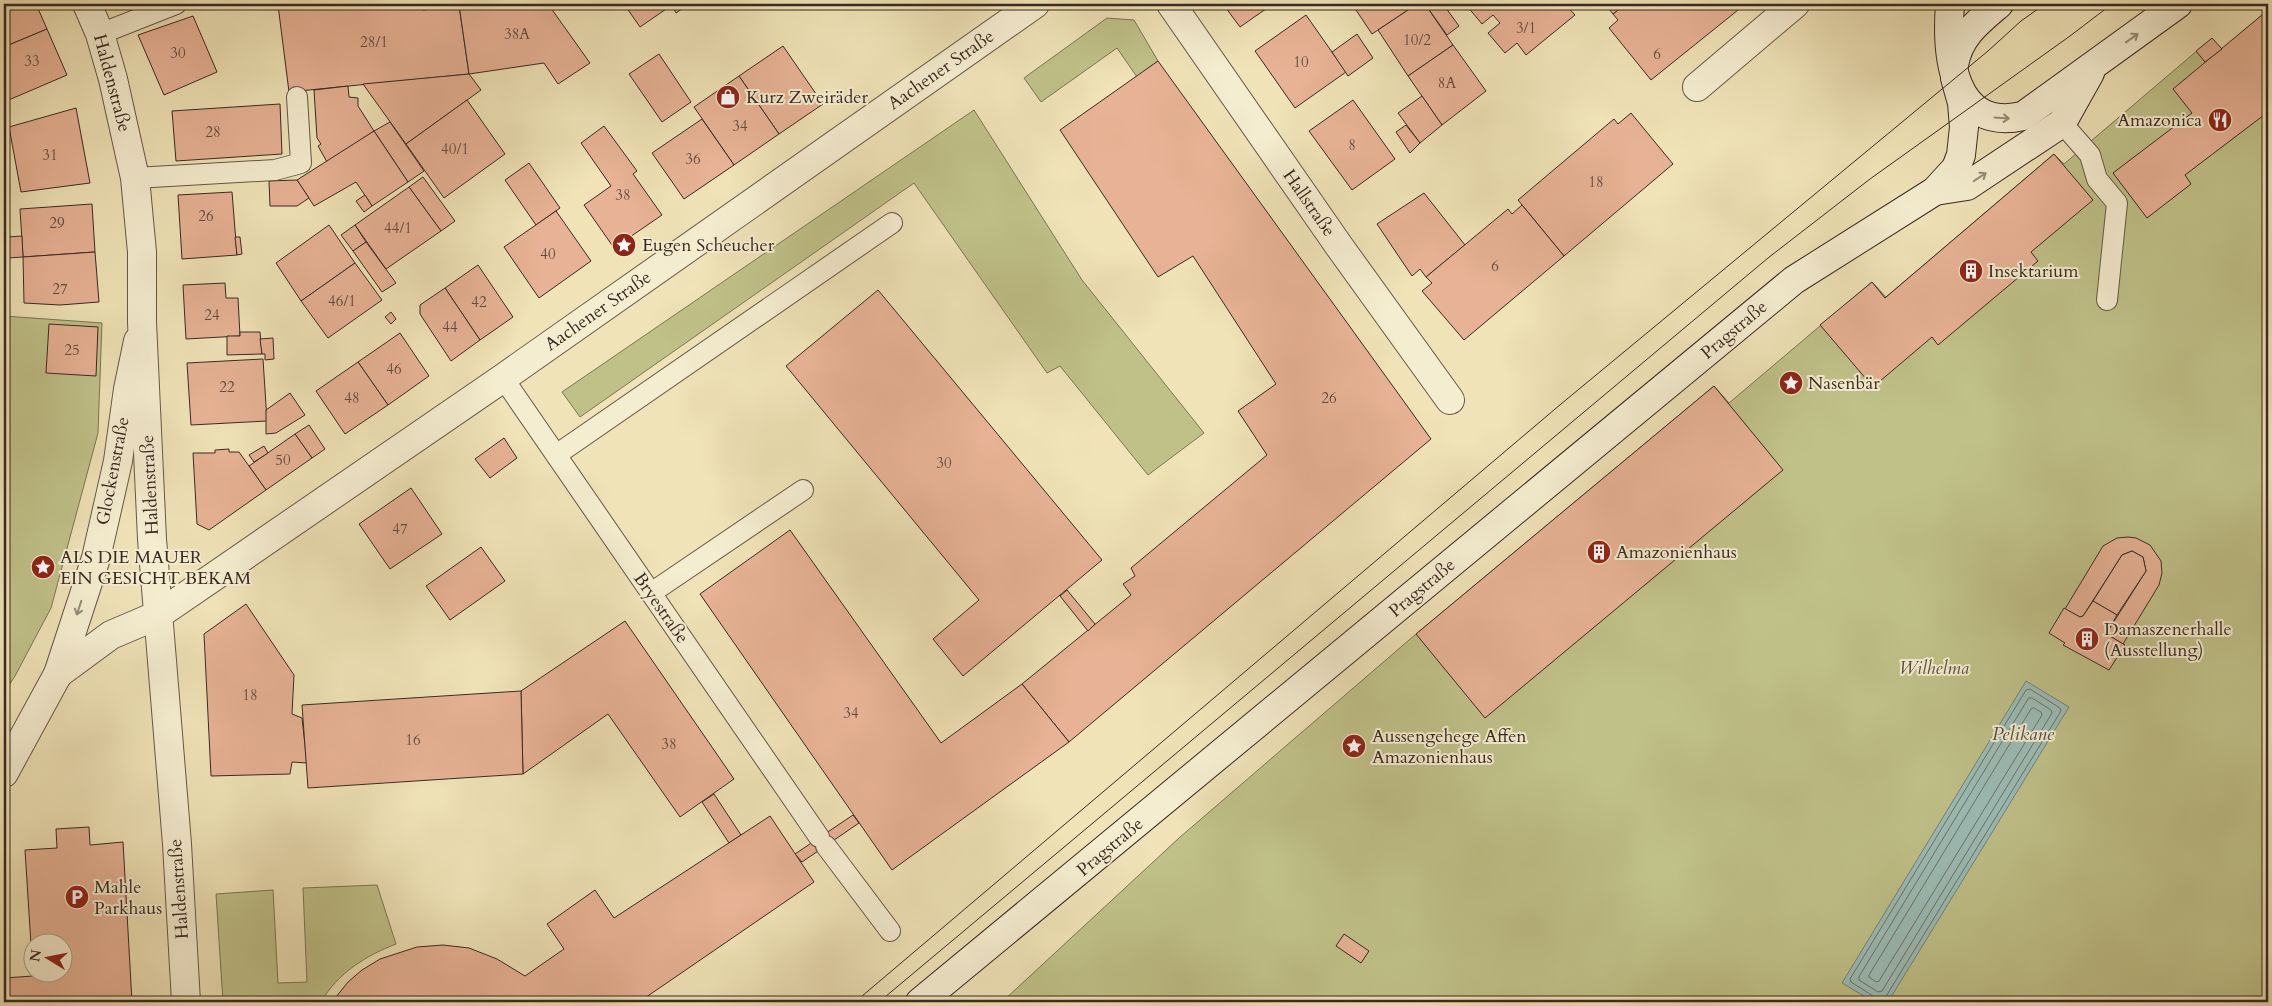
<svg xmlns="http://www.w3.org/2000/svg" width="2272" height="1006" font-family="Cardo,serif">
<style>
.green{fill:#c0c189;stroke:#7c7556}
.water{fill:#9cbdb6;stroke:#74827b}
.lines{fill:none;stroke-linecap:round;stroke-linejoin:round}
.shore{stroke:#6a736c;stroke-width:1}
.building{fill:#e7b295;stroke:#392923;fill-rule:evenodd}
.service-casing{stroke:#665848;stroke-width:22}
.minor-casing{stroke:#665848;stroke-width:30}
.tertiary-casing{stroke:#665848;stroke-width:30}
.secondary-casing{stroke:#392923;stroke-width:30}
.service{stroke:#f5edd0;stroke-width:20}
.minor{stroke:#f5edd0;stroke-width:28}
.tertiary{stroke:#f5edd0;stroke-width:28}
.secondary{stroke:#f5edd0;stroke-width:28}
.tram{stroke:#392923;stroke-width:1}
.oneway{stroke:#978b7a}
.labels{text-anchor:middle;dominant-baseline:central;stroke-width:4;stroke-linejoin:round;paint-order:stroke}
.number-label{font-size:15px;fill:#644b40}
.street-label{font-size:18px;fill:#392923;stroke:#f5edd0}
.poi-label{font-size:18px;fill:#392923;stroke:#f5edd0;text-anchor:start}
.park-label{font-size:18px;font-style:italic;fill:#5b4f3c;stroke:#f5edd0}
.water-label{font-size:19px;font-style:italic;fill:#524e48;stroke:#f5edd0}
</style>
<rect width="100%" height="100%" fill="#efe3b7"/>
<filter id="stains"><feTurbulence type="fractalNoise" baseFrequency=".004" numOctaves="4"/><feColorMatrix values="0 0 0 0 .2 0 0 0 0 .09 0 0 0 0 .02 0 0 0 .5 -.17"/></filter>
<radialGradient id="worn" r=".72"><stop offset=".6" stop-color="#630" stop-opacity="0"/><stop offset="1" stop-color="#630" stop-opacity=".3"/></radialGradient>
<!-- green -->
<g class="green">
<path d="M2268 10V1002H1002L1179 838 1416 634 1714 386 1729 403 1872 282 1886 297 2054 154 2064 164 2205 44 2222 49Z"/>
<path d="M1107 18 1134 20 1158 61 1137 77 1117 48 1041 102 1024 78Z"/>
<path d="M974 110 1082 280 1204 433 1148 475 1060 366 1047 373 914 183 580 417 562 392Z"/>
<path d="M4 316 102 323 98 433 51 608 15 676 4 693Z"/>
<path d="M377 885 396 944C365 956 338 973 321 1002H223L216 894 273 890 278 983 307 982 303 888Z"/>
</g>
<!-- water -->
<path class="water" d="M2026 681 2069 707 1888 1002H1874L1842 983Z"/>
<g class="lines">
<!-- shore -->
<g class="shore">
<path d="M2029 698H2032L2051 710 2052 713 1882 991 1878 992 1859 980V977Z"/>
<path d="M2034 708 2041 712 2042 715 1879 981 1876 982 1869 977V975L2031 709Z"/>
<path d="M1875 1002 1873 996 1851 982 1850 979 2026 690 2030 689 2060 708 2061 711 1885 998 1884 1002"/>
</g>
</g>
<!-- building -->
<g class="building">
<path d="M4 4H36L47 29 4 47Z"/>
<path d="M423 4V10L459 5 469 74 289 92 278 5Z"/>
<path d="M471 4H548L590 63 558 84 544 63 469 74 459 5Z"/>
<path d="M624 4H671L672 5 640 27Z"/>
<path d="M671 4H689L676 13Z"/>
<path d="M1223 4H1273L1240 27Z"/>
<path d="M1352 4H1417L1372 34Z"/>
<path d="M1417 4H1425L1453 45 1408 76 1378 30Z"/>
<path d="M1425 4H1443L1459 26 1447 35Z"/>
<path d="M1469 4H1565L1575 15 1526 55 1517 43 1505 53 1488 33 1500 23 1493 15 1482 24 1467 6Z"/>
<path d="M1605 4H1626L1613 14Z"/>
<path d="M1626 4H1741L1743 6 1651 80 1609 28 1618 20 1613 14Z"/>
<path d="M2268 10V112L2185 175 2191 184 2147 218 2113 173 2192 113 2173 89Z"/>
<path d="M1306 15 1346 72 1295 108 1255 51Z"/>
<path d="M193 16 217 72 164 95 138 35Z"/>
<path d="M47 29 67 75 4 102V47Z"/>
<path d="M1357 34 1373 58 1348 76 1332 52Z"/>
<path d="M2212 38 2222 49 2205 62 2196 51Z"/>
<path d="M1453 45 1486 91 1442 125 1408 76Z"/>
<path d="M783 46 823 104 779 134 739 76Z"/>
<path d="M659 54 691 102 662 122 629 74Z"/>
<path d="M1158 61 1431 439 1069 742 1022 684 1131 595 1123 584 1135 576 1131 568 1267 455 1238 411 1276 384 1193 256 1158 277 1060 130Z"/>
<path d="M469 74 481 90 406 144 363 84Z"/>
<path d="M739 76 779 134 734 165 694 107Z"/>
<path d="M348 86 349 97 358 98V106L374 131 327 162 318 146 321 144 317 138 314 90Z"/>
<path d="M1422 96 1442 125 1420 143 1398 113Z"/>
<path d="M467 100 505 154 444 198 406 144Z"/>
<path d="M1353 100 1395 159 1352 190 1309 131Z"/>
<path d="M280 104 282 154 176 161 172 111Z"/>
<path d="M76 108 90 183 21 192 9 127Z"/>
<path d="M1631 113 1673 164 1564 256 1518 200 1614 119 1618 124Z"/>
<path d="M702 119 734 165 684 199 652 153Z"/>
<path d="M390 122 424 171 408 182 374 131Z"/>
<path d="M1406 125 1420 143 1410 153 1396 132Z"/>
<path d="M604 126 637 171 633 174 662 215 614 248 584 205 611 186 581 143Z"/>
<path d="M374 131 408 182 372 206 356 182 314 206 297 180Z"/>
<path d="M2054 154 2093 200 2031 252 2038 261 1938 345 1932 337 1873 387 1820 325 1872 282 1885 298Z"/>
<path d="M529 163 560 208 536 225 505 180Z"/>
<path d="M423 177 455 221 441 231 409 187Z"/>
<path d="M297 180 309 198 297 206H270L269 181Z"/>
<path d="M409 187 441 231 386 269 355 225Z"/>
<path d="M232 192 237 255 182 259 178 195Z"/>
<path d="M1424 193 1465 245 1426 277 1420 269 1412 276 1377 224Z"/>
<path d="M365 195 372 206 364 212 356 201Z"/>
<path d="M92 204 95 252 23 257 20 209Z"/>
<path d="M1522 205 1564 256 1464 340 1422 291 1432 283 1426 277 1508 209 1512 214Z"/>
<path d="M556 211 591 261 539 298 504 247Z"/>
<path d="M329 225 355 263 301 301 276 263Z"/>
<path d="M355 225 366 242 353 251 341 235Z"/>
<path d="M22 236 23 257 8 258 7 237Z"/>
<path d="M235 237H240L242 254 237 255Z"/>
<path d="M366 242 396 283 382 292 353 251Z"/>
<path d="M95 252 99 302 60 305 24 303 23 257Z"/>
<path d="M355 263 382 300 328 338 301 301Z"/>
<path d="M478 265 513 317 480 340 445 288Z"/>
<path d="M225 283 226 298H238L240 336 186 339 183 285Z"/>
<path d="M445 288 480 340 451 361 420 314V305Z"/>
<path d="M878 290 1102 560 963 676 933 639 979 600 786 366Z"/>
<path d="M391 312 396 319 391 324 385 317Z"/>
<path d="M49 324 98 327 96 376 46 373Z"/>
<path d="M240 332H260L262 354 227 355V336H240Z"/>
<path d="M400 333 429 376 388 405 358 362Z"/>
<path d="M273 338 274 359 265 360V354H262L260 339Z"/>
<path d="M263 359 267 421 191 425 187 363Z"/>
<path d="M358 362 388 405 345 434 316 391Z"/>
<path d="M1714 386 1783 470 1485 718 1416 634Z"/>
<path d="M290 393 305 415 276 433 266 434V410Z"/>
<path d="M309 425 325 449 312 458 295 434Z"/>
<path d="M295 434 312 458 266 490 249 466Z"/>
<path d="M504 438 517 458 490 478 475 459Z"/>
<path d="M264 446 268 453 254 462 249 455Z"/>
<path d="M229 449V452H239L266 490 209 530 197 524 193 453H215V450Z"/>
<path d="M411 488 442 534 390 569 359 524Z"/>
<path d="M790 530 941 743 1022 684 1069 742 892 870 700 594Z"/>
<path d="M2128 537 2136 538 2150 545 2161 561 2162 573 2159 585 2123 644 2108 635V631L2146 571 2143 557 2132 551 2122 555 2083 616 2080 617 2065 609 2103 546 2117 538Z"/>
<path d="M481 547 505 581 450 620 426 586Z"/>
<path d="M2132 551 2143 557 2146 571 2117 615 2093 601 2122 555Z"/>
<path d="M1067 590 1095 624 1088 631 1060 596Z"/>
<path d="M2093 601 2117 615 2108 631V635L2125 645 2109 670 2063 645 2065 643 2049 633 2064 608 2080 617 2083 616Z"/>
<path d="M246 604 294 675 292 714 302 718 307 763 292 762 290 774 211 776 204 634Z"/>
<path d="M625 621 734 779 680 817 608 714 523 774 521 691Z"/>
<path d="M521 691 523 774 308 788 302 705Z"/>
<path d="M714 794 741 835 729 843 702 802Z"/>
<path d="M853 815 859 823 802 862 795 854Z"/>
<path d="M770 816 814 882 639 1002H332L348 982 362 970 380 959 417 947 443 945 469 948 497 959 525 976 564 949 547 924 595 890 614 918Z"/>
<path d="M89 827 90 845 123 842 132 1002H4V978L33 976 25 850 57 848 56 829ZM32 944H62V974H32Z"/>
<path d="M1344 934 1369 951 1361 963 1336 946Z"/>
</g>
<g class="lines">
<!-- service casing -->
<g class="service-casing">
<g id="service">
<path d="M100 34 176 4"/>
<path d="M2062 123 2090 155 2097 179 2117 203 2107 300"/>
<path d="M135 178 275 170 301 163 297 97"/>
<path d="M503 378 819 837"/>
<path d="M556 455 892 223"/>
<path d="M651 593 803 490"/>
<path d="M826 846 890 931"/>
</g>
</g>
<!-- minor casing -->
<g class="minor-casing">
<g id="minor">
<path d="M1171 4 1339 246 1450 400"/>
<path d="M1697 87 1795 4"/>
<path d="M58 674 111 635 158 615 503 378 1035 4"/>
<path d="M4 773 58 674 96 558 118 461 128 389 138 341"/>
</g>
</g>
<!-- tertiary casing -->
<g class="tertiary-casing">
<path id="tertiary" d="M87 4 100 34 113 79 135 178 142 252V322L152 539 177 844 186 1002"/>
</g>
<!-- secondary casing -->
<g class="secondary-casing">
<g id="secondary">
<path d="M1950 4C1946 55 1952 132 2023 116L2178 4"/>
<path d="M1954 65C1959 36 1978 22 1999 4"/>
<path d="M1935 191 1967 186 2062 123 2090 73"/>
<path d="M920 1002 1794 280 1935 191 1956 168 1961 155 1964 127 1962 103 1955 78"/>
</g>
</g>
<!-- service -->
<use href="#service" class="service"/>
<!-- minor -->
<use href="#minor" class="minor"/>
<!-- tertiary -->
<use href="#tertiary" class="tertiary"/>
<!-- secondary -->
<use href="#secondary" class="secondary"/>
<!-- tram -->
<g class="tram">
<path d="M855 1002 1561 404 1988 51 2021 21 2045 4"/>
<path d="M879 1002 1768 258 1870 179 2070 36 2112 4"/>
</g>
</g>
<!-- one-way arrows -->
<defs><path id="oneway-shaft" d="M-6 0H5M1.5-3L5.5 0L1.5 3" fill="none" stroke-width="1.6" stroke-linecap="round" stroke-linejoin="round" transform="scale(1.25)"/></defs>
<g class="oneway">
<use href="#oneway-shaft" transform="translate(2132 38) rotate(-36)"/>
<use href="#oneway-shaft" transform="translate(2002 118) rotate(4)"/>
<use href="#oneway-shaft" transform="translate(1980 177) rotate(-34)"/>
<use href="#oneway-shaft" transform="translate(79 608) rotate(108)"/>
</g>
<!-- icons -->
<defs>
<g id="shop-disc" transform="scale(1.25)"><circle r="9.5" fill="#8f2418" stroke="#f5edd0"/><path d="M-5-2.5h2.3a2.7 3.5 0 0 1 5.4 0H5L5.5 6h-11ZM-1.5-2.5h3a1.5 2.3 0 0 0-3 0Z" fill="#fff"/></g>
<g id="restaurant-disc" transform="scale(1.25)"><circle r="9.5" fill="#8f2418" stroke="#f5edd0"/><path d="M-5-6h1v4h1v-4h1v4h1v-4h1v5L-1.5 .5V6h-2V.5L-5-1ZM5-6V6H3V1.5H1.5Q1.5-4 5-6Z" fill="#fff"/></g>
<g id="sight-disc" transform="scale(1.25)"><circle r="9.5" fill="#8f2418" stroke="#f5edd0"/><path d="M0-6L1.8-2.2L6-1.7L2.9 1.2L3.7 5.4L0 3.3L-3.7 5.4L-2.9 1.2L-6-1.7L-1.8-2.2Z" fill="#fff"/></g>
<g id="building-disc" transform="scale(1.25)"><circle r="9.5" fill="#8f2418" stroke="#f5edd0"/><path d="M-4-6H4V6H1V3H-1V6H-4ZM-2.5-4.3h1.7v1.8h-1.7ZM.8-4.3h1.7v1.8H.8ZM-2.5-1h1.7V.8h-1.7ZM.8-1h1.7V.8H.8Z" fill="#fff"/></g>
<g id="parking-disc" transform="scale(1.25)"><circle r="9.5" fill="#8f2418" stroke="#f5edd0"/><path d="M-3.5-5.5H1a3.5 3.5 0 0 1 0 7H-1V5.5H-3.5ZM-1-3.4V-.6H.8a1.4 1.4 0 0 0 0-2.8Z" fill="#fff"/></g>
</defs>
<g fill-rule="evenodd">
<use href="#shop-disc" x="728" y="97"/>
<use href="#restaurant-disc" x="2220" y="120"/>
<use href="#sight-disc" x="624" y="245"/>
<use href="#building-disc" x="1971" y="271"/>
<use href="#sight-disc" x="1791" y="383"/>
<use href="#building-disc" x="1599" y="552"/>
<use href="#sight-disc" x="43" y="567"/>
<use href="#building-disc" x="2087" y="639"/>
<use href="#sight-disc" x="1354" y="746"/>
<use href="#parking-disc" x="77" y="897"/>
</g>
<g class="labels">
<!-- number labels -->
<g class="number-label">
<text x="1526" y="28">3/1</text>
<text x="517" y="34">38A</text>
<text x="1417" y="40">10/2</text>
<text x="374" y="42">28/1</text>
<text x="178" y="53">30</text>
<text x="1657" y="54">6</text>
<text x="32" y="61">33</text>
<text x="1301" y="62">10</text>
<text x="1447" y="83">8A</text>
<text x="740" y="126">34</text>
<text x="213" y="132">28</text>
<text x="1352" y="145">8</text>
<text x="455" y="149">40/1</text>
<text x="50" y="155">31</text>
<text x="693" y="159">36</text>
<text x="1596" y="182">18</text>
<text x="623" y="195">38</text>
<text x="206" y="216">26</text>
<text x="57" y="223">29</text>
<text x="398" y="228">44/1</text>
<text x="548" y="254">40</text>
<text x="1495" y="266">6</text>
<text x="60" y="289">27</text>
<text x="342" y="301">46/1</text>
<text x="479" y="302">42</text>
<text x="212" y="315">24</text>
<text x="450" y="327">44</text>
<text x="72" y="350">25</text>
<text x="394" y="369">46</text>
<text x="227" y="387">22</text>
<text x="352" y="398">48</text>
<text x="1329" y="398">26</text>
<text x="283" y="460">50</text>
<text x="944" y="463">30</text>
<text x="400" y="529">47</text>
<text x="250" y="695">18</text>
<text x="851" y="713">34</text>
<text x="413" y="740">16</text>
<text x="669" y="744">38</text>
</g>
<!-- street labels -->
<g class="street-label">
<text transform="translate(941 70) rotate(-35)">Aachener Straße</text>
<text transform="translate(112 83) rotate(75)">Haldenstraße</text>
<text transform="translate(1309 203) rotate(55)">Hallstraße</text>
<text transform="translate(598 311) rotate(-35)">Aachener Straße</text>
<text transform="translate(1734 330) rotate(-40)">Pragstraße</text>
<text transform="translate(113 471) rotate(-79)">Glockenstraße</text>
<text transform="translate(150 485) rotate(-93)">Haldenstraße</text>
<text transform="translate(1422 588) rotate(-40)">Pragstraße</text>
<text transform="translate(661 608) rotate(55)">Bryestraße</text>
<text transform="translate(1110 847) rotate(-40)">Pragstraße</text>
<text transform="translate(179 889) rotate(-94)">Haldenstraße</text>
</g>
<!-- poi labels -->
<g class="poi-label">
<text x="746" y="97">Kurz Zweiräder</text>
<text x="2202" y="120" text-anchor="end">Amazonica</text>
<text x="642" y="245">Eugen Scheucher</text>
<text x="1988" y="271">Insektarium</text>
<text x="1808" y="383">Nasenbär</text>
<text x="1616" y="552">Amazonienhaus</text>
<text x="60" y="557">ALS DIE MAUER<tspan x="60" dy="21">EIN GESICHT BEKAM</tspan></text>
<text x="2104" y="629">Damaszenerhalle<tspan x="2104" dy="21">(Ausstellung)</tspan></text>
<text x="1372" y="736">Aussengehege Affen<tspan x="1372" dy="21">Amazonienhaus</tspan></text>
<text x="94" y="887">Mahle<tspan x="94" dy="21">Parkhaus</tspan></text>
</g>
<!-- park labels -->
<g class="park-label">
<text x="1934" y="668">Wilhelma</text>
</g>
<!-- water labels -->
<g class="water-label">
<text x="2023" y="734">Pelikane</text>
</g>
</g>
<!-- margin -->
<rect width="2272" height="1006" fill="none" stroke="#efe3b7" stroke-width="20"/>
<rect x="5" y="5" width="2262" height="996" fill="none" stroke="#392923" stroke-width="2.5"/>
<rect x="10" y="10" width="2252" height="986" fill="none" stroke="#392923"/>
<!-- north arrow -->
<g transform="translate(48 958) rotate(280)"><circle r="24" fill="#f5edd0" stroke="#aa9f8b"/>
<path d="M0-4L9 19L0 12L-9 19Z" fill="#8f2418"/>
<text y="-8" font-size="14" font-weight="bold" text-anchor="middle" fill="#392923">N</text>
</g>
<rect width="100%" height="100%" filter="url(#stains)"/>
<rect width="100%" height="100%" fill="url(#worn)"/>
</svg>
